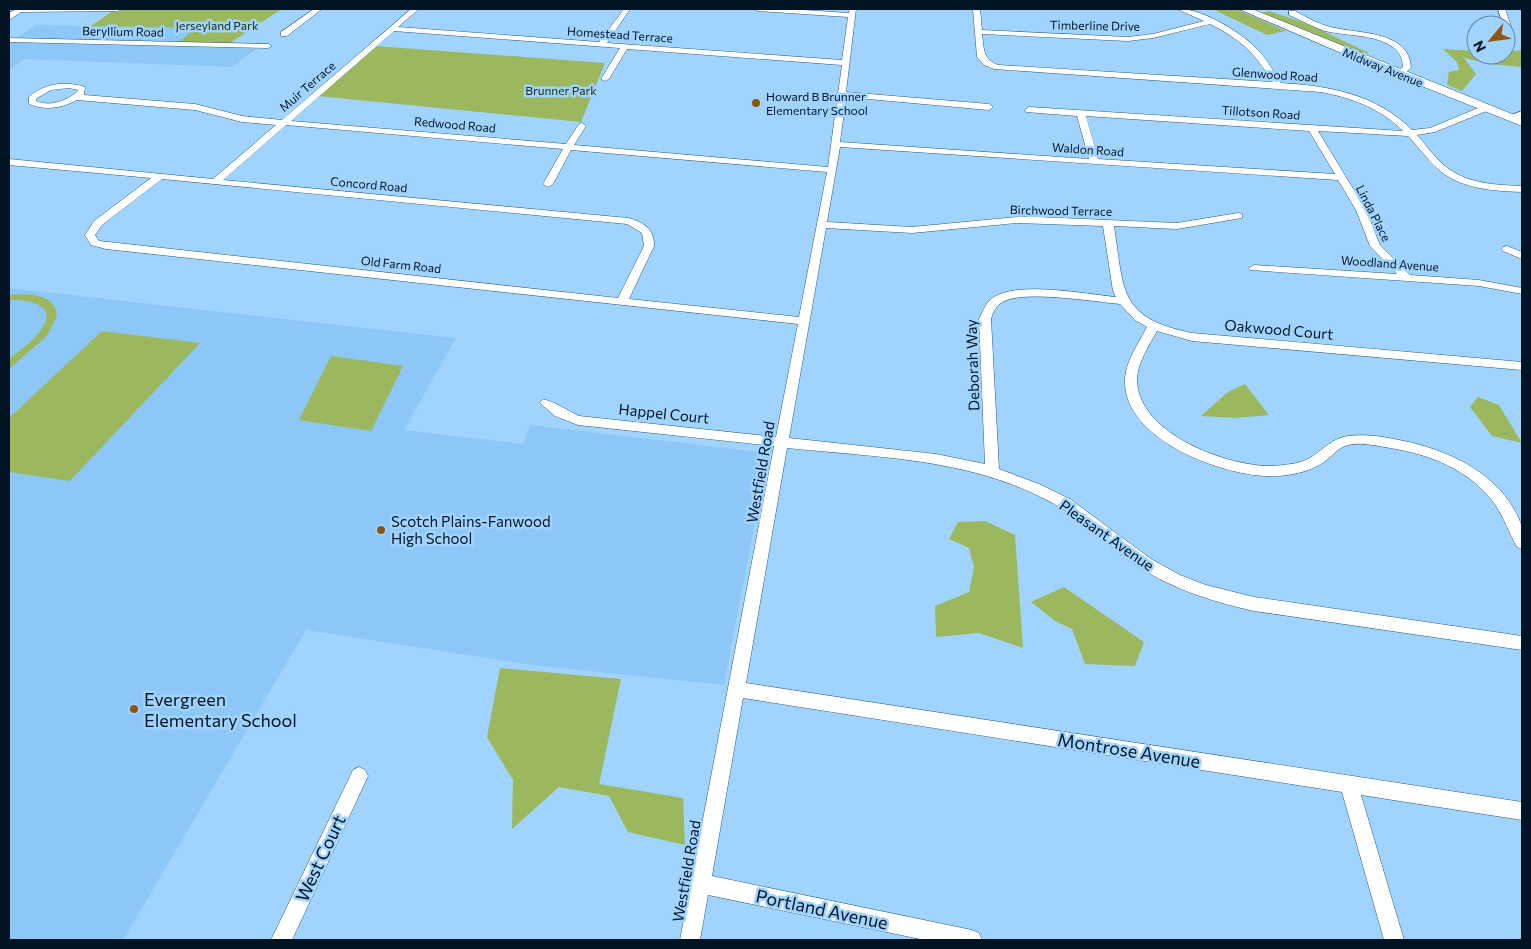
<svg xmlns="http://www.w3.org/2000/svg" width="1531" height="949" font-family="Commissioner,sans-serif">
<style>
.built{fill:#8dc7f7}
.green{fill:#9bb85f}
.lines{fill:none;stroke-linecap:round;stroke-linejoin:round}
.minor-casing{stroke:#295a7f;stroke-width:1}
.tertiary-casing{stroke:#295a7f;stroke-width:1}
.secondary-casing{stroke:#295a7f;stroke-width:1}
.minor{fill:#fff;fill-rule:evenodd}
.tertiary{fill:#fff;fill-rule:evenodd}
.secondary{fill:#fff;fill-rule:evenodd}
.poi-dot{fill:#8e550f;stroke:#a0d3fe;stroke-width:2}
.labels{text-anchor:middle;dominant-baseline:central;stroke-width:5;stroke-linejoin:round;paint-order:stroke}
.far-park-label{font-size:12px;fill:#222f00;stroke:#a0d3fe}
.far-street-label{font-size:12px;fill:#021423;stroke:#a0d3fe}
.far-poi-label{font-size:12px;fill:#021423;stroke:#a0d3fe;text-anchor:start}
.street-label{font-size:15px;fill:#021423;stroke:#a0d3fe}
.poi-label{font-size:15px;fill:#021423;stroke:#a0d3fe;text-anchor:start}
.near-poi-label{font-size:18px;fill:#021423;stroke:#a0d3fe;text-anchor:start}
.near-street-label{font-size:18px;fill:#021423;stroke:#a0d3fe}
</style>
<rect width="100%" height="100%" fill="#a0d3fe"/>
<!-- built -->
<g class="built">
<path d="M36 25 196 28 180 41 264 43 232 67 25 59 9 70V43Z"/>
<path d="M9 288 456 338 404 430 523 444 530 425 768 453 724 685 533 665 306 630 123 940H9Z"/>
</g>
<!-- green -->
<g class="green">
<path d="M124 9H282L230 43 179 42 195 28 91 26 111 12H119Z"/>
<path d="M1212 9H1236L1286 31 1267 35Z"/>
<path d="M1269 11 1308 24 1369 53 1362 55 1260 13Z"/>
<path d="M375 46 605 63 581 122 318 96Z"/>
<path d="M1443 49 1476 51V55H1506V52L1522 50V67L1490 64 1464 58 1476 74 1462 91 1447 85 1449 72 1459 70 1457 62Z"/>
<path d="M9 295C26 293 56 293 57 316L47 336 9 369V359C20 350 33 341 41 330 60 304 27 299 9 300Z"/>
<path d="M102 331 200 343 70 481 9 472V418Z"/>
<path d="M331 356 403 366 371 431 299 420Z"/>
<path d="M1245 384 1269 415 1234 418 1201 416 1228 392Z"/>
<path d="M1478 397 1499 405 1522 443 1492 436 1470 407Z"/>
<path d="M985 521 1015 535 1023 648 979 633 936 637 935 606 969 592 974 567 969 548 949 539 958 522Z"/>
<path d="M1064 587 1144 642 1135 666 1085 664 1072 629 1055 621 1031 602Z"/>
<path d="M500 668 621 679 599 784 683 798 685 845 628 832 609 796 559 787 512 829 513 780 487 737Z"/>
</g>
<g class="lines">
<!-- minor casing -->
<g class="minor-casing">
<g id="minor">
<path d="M17 9H122L118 11 20 12 18 11Z"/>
<path d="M314 9H322L287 36H281V32Z"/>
<path d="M411 9H419L398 27 599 42 624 9H630L607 43 842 60 848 17 758 11 754 9H788L849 13 850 9H856L846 92 989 104 993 107 989 110 846 97 840 142 1089 159 1077 116 1026 112 1025 110 1029 107 1403 131C1380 108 1352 98 1321 92L994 69 984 65 977 57 973 9H980L982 30 1128 37 1153 34 1204 21 1177 9C1201 7 1244 34 1259 51 1268 61 1274 72 1281 83 1330 86 1376 94 1412 130L1430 128 1483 106H1489V110L1435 132 1417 135C1426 145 1434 157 1445 166 1467 184 1496 185 1522 186V192C1493 191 1459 189 1437 168 1426 158 1418 146 1408 136L1318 131 1366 210 1380 245 1410 275 1479 280 1522 288V294L1479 286 1250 270 1249 268 1254 265 1397 274 1370 246 1356 210 1338 180 840 147 827 222 912 227 1017 217H1037L1177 223 1238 213 1242 214V218L1177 229 1114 226C1124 290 1118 318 1192 333L1522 362V370L1192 341 1157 331C1149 346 1137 363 1137 380 1138 434 1228 467 1273 466 1285 465 1299 464 1310 458 1323 450 1332 438 1348 436 1363 434 1379 436 1394 439 1445 448 1504 473 1522 527 1524 533 1522 543 1522 549L1517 547C1509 533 1504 517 1494 503 1470 470 1429 454 1390 448 1377 446 1358 441 1345 446 1337 449 1331 457 1324 462 1308 473 1285 477 1266 476 1218 474 1122 438 1125 379 1126 360 1139 343 1147 327L1135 320 1120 304C1095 302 1020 289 1001 303 995 307 993 313 991 319L999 469 1039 484 1070 499 1151 559 1180 575 1206 585 1254 597 1522 636V650L1254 611C1209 601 1166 587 1129 560 1100 539 1075 513 1043 498 964 458 874 457 787 448L746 683 1522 802V820L1361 795 1404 940H1384L1342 792 743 698 712 876 972 930 979 933 982 940H925L708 895 700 940H680L774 446 578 425 555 416 540 403 542 400C549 398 570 412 579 416L776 437 798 324 106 249 91 245 85 235 94 221 151 178 9 165V159L213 179 276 125 242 122 195 110 77 100C62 108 45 111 29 104V97C44 83 66 81 85 87L84 95 195 104 242 116 282 120ZM1210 24C1241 39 1255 54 1273 82L998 65C983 59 984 50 982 34L1128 41 1153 38ZM394 31 620 48 601 79 605 81 609 79 627 49 842 65 828 167 574 145 586 126 582 123 579 124 566 144 291 121ZM69 88 78 90 77 92C66 101 50 107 36 101L37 98 51 90ZM1086 116 1309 131 1335 174 1098 159ZM286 125 563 149 543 184 548 187 553 184 571 150 827 172 799 317 629 299 654 246C655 229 643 222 628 218L223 180ZM162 179 627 224 642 233 644 246 618 298 99 241 95 235 102 225ZM1017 223 1103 226 1113 291 1116 297C1086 294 1019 281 994 297 986 302 983 311 979 319L985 464 936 454 789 438 826 228 912 233Z"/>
<path d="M1498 9H1505L1511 26 1509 30H1506V25H1503Z"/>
<path d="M1289 11H1295C1306 17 1318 24 1331 27 1357 34 1410 30 1411 68L1402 76H1396V72L1403 67C1403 33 1349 37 1325 31 1313 27 1301 20 1289 15Z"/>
<rect x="1472" y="30" width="4" height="4"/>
<path d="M9 38 268 44 272 46 268 48 9 42Z"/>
<path d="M1522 111V117L1510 120 1506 117Z"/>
<path d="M1507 246 1522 252V259L1503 251 1502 249 1503 247Z"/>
<path d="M359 767 365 770 368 776 292 940H271L353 770Z"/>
</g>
</g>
<!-- tertiary casing -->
<g class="tertiary-casing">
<path id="tertiary" d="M16 9H26L9 20V13Z"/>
</g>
<!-- secondary casing -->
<g class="secondary-casing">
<path id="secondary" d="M1239 9H1252L1522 118V126L1369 65Z"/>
</g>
<!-- minor -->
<use href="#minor" class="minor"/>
<!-- tertiary -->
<use href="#tertiary" class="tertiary"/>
<!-- secondary -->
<use href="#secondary" class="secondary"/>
</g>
<!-- markers -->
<g class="poi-dot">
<circle cx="756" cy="103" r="5"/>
<circle cx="381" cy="530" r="5"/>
<circle cx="134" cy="709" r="5"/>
</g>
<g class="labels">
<!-- far-park labels -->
<g class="far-park-label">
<text x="217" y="25">Jerseyland Park</text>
<text x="561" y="90">Brunner Park</text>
</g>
<!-- far-street labels -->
<g class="far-street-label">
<text transform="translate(1095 25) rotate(1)">Timberline Drive</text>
<text transform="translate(123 31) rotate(1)">Beryllium Road</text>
<text transform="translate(620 34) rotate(4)">Homestead Terrace</text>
<text transform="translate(1383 67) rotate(22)">Midway Avenue</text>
<text transform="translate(1275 74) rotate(4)">Glenwood Road</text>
<text transform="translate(307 86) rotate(-41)">Muir Terrace</text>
<text transform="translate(1261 112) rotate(4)">Tillotson Road</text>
<text transform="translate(455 124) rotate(5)">Redwood Road</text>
<text transform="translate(1088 149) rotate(4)">Waldon Road</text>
<text transform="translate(369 184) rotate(5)">Concord Road</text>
<text transform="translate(1061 210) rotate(1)">Birchwood Terrace</text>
<text transform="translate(1374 213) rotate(63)">Linda Place</text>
<text transform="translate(1390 263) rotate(4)">Woodland Avenue</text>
<text transform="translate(401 264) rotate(6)">Old Farm Road</text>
</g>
<!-- far-poi labels -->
<g class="far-poi-label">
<text x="766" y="96">Howard B Brunner<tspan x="766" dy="14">Elementary School</tspan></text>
</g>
<!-- street labels -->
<g class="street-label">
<text transform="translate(1279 329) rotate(5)">Oakwood Court</text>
<text transform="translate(972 365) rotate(-92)">Deborah Way</text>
<text transform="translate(664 413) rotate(6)">Happel Court</text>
<text transform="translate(760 472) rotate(-80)">Westfield Road</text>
<text transform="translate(1107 535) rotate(35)">Pleasant Avenue</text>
<text transform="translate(686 871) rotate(-80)">Westfield Road</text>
</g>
<!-- poi labels -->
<g class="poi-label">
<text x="391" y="521">Scotch Plains-Fanwood<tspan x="391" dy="17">High School</tspan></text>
</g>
<!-- near-poi labels -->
<g class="near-poi-label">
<text x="144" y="699">Evergreen<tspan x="144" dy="21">Elementary School</tspan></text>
</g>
<!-- near-street labels -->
<g class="near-street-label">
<text transform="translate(1129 750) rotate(9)">Montrose Avenue</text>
<text transform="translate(320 858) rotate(-65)">West Court</text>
<text transform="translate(822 909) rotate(12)">Portland Avenue</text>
</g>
</g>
<!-- border -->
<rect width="1531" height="949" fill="none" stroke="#021423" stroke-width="20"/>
<!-- north arrow -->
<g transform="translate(1491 40) rotate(241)"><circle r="24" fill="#a0d3fe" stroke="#6187a6"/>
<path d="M0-4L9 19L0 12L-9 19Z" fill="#8e550f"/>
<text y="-8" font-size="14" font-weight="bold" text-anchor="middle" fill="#021423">N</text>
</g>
</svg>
